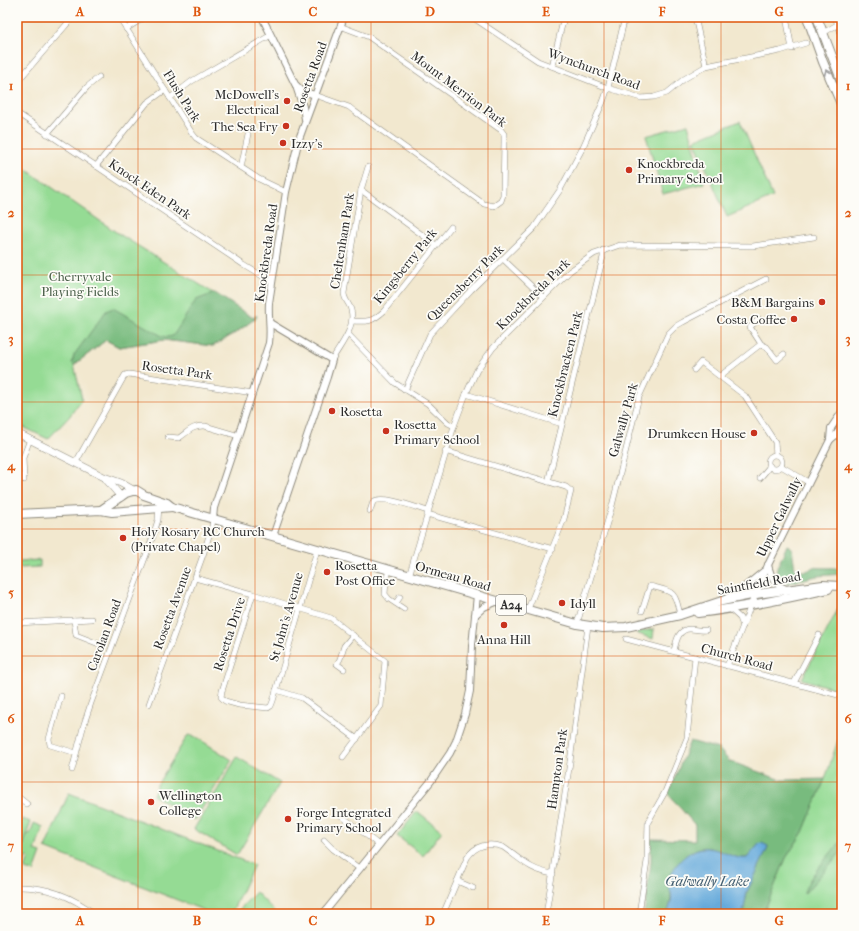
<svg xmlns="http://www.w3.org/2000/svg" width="859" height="931" font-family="'IM FELL French Canon',serif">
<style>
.green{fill:#95db94;stroke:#608360}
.forest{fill:#78bb7e;stroke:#527354}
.water{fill:#66aadb;stroke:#486a83}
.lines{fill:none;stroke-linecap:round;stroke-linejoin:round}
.minor-casing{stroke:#8e8a7d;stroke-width:6}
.tertiary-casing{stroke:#8e8a7d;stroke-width:8}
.secondary-casing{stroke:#8e8a7d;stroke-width:8}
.primary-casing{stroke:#8e8a7d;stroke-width:10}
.trunk-casing{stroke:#8e8a7d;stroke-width:10}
.minor{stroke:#fff;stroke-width:5}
.tertiary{stroke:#fff;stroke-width:6}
.secondary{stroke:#fff;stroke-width:7}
.primary{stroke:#fff;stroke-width:8}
.trunk{stroke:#fff;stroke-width:8}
.oneway{stroke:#a0a0a0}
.grid{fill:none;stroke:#df570e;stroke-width:1;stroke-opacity:0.55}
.poi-dot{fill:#c8321e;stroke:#fdfcf7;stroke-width:1.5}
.labels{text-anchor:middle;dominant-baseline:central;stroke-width:3.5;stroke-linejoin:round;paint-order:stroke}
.shield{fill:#fdfcf7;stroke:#6a6a68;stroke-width:1}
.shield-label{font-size:12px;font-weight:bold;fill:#2b2b2b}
.street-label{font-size:13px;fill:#2b2b2b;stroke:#fdfcf7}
.poi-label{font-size:13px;fill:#2b2b2b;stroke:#fdfcf7;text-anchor:start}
.park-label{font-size:13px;fill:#4b604a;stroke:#fdfcf7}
.water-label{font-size:14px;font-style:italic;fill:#435e71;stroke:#fdfcf7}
.neatline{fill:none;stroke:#df570e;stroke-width:1.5}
.grid-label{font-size:13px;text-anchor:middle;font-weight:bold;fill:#df570e}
</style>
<rect width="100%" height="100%" fill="#fdfcf7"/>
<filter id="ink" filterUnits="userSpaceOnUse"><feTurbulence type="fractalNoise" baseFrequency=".025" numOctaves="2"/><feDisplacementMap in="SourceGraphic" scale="8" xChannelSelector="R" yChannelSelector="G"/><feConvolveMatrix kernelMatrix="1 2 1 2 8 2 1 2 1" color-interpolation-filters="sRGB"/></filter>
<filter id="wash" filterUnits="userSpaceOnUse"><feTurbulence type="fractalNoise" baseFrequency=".012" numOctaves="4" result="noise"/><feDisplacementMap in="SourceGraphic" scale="16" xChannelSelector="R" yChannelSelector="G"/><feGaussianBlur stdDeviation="0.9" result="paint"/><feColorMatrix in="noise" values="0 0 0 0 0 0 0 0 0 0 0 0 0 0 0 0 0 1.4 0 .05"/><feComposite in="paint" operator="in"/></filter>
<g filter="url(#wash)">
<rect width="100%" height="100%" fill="#f2e8cf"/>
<!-- green -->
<g class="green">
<path d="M740 121 773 197 727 217 694 140Z"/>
<path d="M688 124 704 183 663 194 646 136Z"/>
<path d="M17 163 116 232 253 318 256 315 257 317 237 332 213 346 164 340 119 347 106 340 74 365 82 399 69 417 48 439 17 424 18 410 17 409Z"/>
<path d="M40 560V567L20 568 17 565 19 561Z"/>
<path d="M841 603H842V691L802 679Z"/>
<path d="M654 629 653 639 636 633 637 632Z"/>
<path d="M188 735 196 737 232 760 195 820 153 795 157 785Z"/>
<path d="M838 740 842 741V914H763L786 858 803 832 825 779Z"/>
<path d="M237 757 280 783 237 855 194 829Z"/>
<path d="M69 793 254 865 231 914H213L45 848Z"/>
<path d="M417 811 442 831 423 856 397 836Z"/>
<path d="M22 819 31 822 22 846H23L28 833 30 834 34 823 43 827 35 851 41 853 34 872 25 869 29 858 26 857 22 867 17 865V829H18Z"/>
<path d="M256 892 277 914H235Z"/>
</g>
<!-- forest -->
<g class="forest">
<path d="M215 293 253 318 256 315 257 317 237 332 213 346 164 340 119 347 106 340 74 365 72 363 74 355 106 311 113 308 162 336 167 337 173 336 196 300Z"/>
<path d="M787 545 792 548 795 569C802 572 808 572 814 567 824 569 834 566 842 570V574L817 576 788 583 782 582 778 580 776 574 777 568Z"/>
<path d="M690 741 719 749 729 761 781 780 825 779 803 832 786 858 763 914H743L747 892 767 850 768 846 759 844 747 858C735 860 721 850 709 848 692 845 675 863 670 878 669 883 671 888 671 893 671 901 670 907 667 914H644L651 862V839L695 840V825L668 794Z"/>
<path d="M842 840V851L804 894C805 880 832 852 842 840Z"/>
</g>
<!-- water -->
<path class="water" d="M762 843 768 846 767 850 747 892 743 914H667C669 908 673 899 671 893 669 888 669 884 670 878 674 863 692 846 708 848 722 849 734 860 747 858L759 844Z"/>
</g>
<g filter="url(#ink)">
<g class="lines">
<!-- minor casing -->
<g class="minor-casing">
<g id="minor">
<path d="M119 17 192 133 196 138 259 179 286 192"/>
<path d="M472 17 538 61 608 88 641 98 654 97 667 93 684 79 706 66 780 51 806 43"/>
<path d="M695 17 706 66"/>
<path d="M786 17 792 49"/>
<path d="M835 17 842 36"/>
<path d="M126 29 145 17"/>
<path d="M823 33 842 22"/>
<path d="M552 66 564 17"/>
<path d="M17 82 73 17"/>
<path d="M315 95 349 107 354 111 484 204 494 206 501 201 503 195 504 142V134L501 130 369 37 340 26"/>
<path d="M170 98 192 81 271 35"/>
<path d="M17 113 244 265 272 282"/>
<path d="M47 134 87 87 99 77"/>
<path d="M96 166 147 103 165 90"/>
<path d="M241 167 248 134"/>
<path d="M361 190 436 245"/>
<path d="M503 259 543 297"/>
<path d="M759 319 750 327 761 344"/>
<path d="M352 321C368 322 372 322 384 311L451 227"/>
<path d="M348 334 395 383 428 404 448 423 454 426"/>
<path d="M332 360C340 345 356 328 351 310 350 304 344 300 344 293L361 190 368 167"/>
<path d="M694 370 701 362 745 396 775 442 776 455"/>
<path d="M720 376 761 344 767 347 777 360 784 354"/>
<path d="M405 390 430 334 471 290 534 228 560 190 582 149 603 102 608 88 625 17"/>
<path d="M466 394 562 424"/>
<path d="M168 437 179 438C188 432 193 425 205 426L239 436"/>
<path d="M445 451 566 487 571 491 564 519 528 609"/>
<circle cx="775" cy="462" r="7"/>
<path d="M76 462 125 375 129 374 253 393"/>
<path d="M781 466 808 482"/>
<path d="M760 478 770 466"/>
<path d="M24 480 23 458 30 439"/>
<path d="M548 482 603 257V250"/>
<path d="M370 511 373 502C382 494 417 508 428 511"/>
<path d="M427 514 553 549"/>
<path d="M389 570 386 581 385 594 389 599 404 609"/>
<path d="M409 576 454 426 466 394 477 370 493 348 570 271 594 254 620 245 753 246 814 237"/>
<path d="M195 578 253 594 331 618 385 661 381 706 343 757"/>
<path d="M253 594 222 691 221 697 225 701 239 705 268 708 271 706 273 701 317 550"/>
<path d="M396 603 400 597"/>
<path d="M730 609 740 618 743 626"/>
<path d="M642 611 650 586C674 592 675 591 680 615"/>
<path d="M74 620 76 635 104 646"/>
<path d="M17 623 92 619"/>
<path d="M577 624 612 506 639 397 668 334 676 326 683 322 766 279"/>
<path d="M626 639 842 696"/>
<path d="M674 651C676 642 678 629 690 629 695 629 700 631 706 630"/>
<path d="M727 666 751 605"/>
<path d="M344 669 337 664 340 659 344 646 353 635"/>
<path d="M794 683 819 635"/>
<path d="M276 690 302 698 357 739"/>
<path d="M61 696 49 739 50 745 76 753"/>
<path d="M149 704 203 555 212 526 213 519"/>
<path d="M72 770 84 724 91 703 151 542 158 520 159 506"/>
<path d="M17 796 27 804"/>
<path d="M339 814 379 845"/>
<path d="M324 840 333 849 360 869"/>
<path d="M457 881 473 888"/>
<path d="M17 887C46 886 73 897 95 914"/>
<path d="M443 914 467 858C475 845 489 842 503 847 522 860 529 870 553 874"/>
<path d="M546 914 570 762 588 626"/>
<path d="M639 914 647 861 648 822 665 792 687 738 695 657"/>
</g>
</g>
<!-- tertiary casing -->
<g class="tertiary-casing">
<g id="tertiary">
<path d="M262 17 295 84 302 91 315 95"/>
<path d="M296 86 303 107 305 119"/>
<path d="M270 323 332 360 327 377 273 536"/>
<path d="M830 440 836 435 842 426"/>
<path d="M213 519 214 508 269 343C271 329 268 316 269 303L286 192 299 139 344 17"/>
<path d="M768 565C771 577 774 584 786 589"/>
<path d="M725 599 743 588 764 571"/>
<path d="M751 605 768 565 830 440 831 428 842 412"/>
<path d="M475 615 484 607 498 601"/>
<path d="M323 914 431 781 450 753 456 741 465 714 470 691 472 646 477 595"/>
</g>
</g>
<!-- secondary casing -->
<g class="secondary-casing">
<g id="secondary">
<path d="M17 433 104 477 121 483 133 490"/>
<path d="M106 479 121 497"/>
</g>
</g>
<!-- primary casing -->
<g class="primary-casing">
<g id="primary">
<path d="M101 510 126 493 136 490 144 495 167 503 172 507 577 624 603 628 626 627 680 615 722 601 756 594 823 585 840 586"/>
<path d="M17 514 101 510 112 512 172 507"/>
<path d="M698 613C742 608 784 599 828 589"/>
</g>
</g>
<!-- trunk casing -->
<g class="trunk-casing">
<g id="trunk">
<path d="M807 17 823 62 842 106"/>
<path d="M817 17 842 82"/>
</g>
</g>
<!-- minor -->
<use href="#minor" class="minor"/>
<!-- tertiary -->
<use href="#tertiary" class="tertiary"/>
<!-- secondary -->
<use href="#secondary" class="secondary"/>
<!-- primary -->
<use href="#primary" class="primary"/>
<!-- trunk -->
<use href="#trunk" class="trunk"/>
</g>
<!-- one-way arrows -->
<defs><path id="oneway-chevron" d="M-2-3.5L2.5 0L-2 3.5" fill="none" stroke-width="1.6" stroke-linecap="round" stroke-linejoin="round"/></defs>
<use class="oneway" href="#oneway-chevron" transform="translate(827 72) rotate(-113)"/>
</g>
<!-- grid -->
<path class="grid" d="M138 17V914M255 17V914M371 17V914M488 17V914M604 17V914M721 17V914M17 149H842M17 275H842M17 402H842M17 529H842M17 656H842M17 782H842"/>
<!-- markers -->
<g class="poi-dot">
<circle cx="287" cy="101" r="4"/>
<circle cx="286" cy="126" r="4"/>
<circle cx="283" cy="143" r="4"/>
<circle cx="629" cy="170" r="4"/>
<circle cx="822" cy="302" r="4"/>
<circle cx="794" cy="319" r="4"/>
<circle cx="332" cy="411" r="4"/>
<circle cx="386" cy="431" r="4"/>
<circle cx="754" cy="433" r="4"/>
<circle cx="123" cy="538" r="4"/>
<circle cx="327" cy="572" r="4"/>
<circle cx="562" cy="603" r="4"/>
<circle cx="504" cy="625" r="4"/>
<circle cx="151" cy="802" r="4"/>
<circle cx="288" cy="819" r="4"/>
</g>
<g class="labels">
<!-- shield labels -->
<rect class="shield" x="496" y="595" width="30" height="20" rx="3"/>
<g class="shield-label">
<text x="511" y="605">A24</text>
</g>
<!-- street labels -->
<g class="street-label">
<text transform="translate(594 69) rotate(20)">Wynchurch Road</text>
<text transform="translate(310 77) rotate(-70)">Rosetta Road</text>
<text transform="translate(459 89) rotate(37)">Mount Merrion Park</text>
<text transform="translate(182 96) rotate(58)">Flush Park</text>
<text transform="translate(150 189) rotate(34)">Knock Eden Park</text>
<text transform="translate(342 241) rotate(-81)">Cheltenham Park</text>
<text transform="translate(266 253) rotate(-82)">Knockbreda Road</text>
<text transform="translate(405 266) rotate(-51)">Kingsberry Park</text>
<text transform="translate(465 283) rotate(-45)">Queensberry Park</text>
<text transform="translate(533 294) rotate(-44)">Knockbreda Park</text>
<text transform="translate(565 364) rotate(-76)">Knockbracken Park</text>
<text transform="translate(177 370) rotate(8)">Rosetta Park</text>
<text transform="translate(623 420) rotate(-74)">Galwally Park</text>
<text transform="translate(779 517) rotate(-64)">Upper Galwally</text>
<text transform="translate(453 576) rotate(16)">Ormeau Road</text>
<text transform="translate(759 583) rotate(-10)">Saintfield Road</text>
<text transform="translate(172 608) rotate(-70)">Rosetta Avenue</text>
<text transform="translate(286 617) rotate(-74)">St John's Avenue</text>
<text transform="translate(229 634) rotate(-72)">Rosetta Drive</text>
<text transform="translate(104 635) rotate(-70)">Carolan Road</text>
<text transform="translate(737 657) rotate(15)">Church Road</text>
<text transform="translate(557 769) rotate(-82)">Hampton Park</text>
</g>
<!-- poi labels -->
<g class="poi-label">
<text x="279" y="94" text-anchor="end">McDowell's<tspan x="279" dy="15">Electrical</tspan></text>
<text x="278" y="126" text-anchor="end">The Sea Fry</text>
<text x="291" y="143">Izzy's</text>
<text x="637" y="163">Knockbreda<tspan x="637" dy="15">Primary School</tspan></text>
<text x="814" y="302" text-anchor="end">B&amp;M Bargains</text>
<text x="786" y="319" text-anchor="end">Costa Coffee</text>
<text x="340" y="411">Rosetta</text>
<text x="394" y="424">Rosetta<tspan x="394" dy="15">Primary School</tspan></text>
<text x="746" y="433" text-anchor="end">Drumkeen House</text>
<text x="131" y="531">Holy Rosary RC Church<tspan x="131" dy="15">(Private Chapel)</tspan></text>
<text x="335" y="565">Rosetta<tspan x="335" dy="15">Post Office</tspan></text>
<text x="570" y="603">Idyll</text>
<text x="504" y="639" text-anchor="middle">Anna Hill</text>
<text x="159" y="795">Wellington<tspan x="159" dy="15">College</tspan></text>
<text x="296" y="812">Forge Integrated<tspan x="296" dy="15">Primary School</tspan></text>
</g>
<!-- park labels -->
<g class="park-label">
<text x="80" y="276">Cherryvale<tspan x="80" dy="15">Playing Fields</tspan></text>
</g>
<!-- water labels -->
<g class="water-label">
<text x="707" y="881">Galwally Lake</text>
</g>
</g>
<!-- margin -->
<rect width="859" height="931" fill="none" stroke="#fdfcf7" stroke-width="44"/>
<rect x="22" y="22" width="815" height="887" class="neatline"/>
<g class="grid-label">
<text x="80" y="16">A</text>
<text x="197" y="16">B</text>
<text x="313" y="16">C</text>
<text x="430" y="16">D</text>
<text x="546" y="16">E</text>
<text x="662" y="16">F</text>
<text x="779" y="16">G</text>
<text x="11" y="90">1</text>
<text x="848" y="90">1</text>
<text x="11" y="217">2</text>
<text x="848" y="217">2</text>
<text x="11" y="343">3</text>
<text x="848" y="343">3</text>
<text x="11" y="470">4</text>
<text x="848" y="470">4</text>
<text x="11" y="597">5</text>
<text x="848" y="597">5</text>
<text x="11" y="723">6</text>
<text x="848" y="723">6</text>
<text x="11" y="850">7</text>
<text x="848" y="850">7</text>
<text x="80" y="925">A</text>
<text x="197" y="925">B</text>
<text x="313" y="925">C</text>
<text x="430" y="925">D</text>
<text x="546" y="925">E</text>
<text x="662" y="925">F</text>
<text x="779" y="925">G</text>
</g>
</svg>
